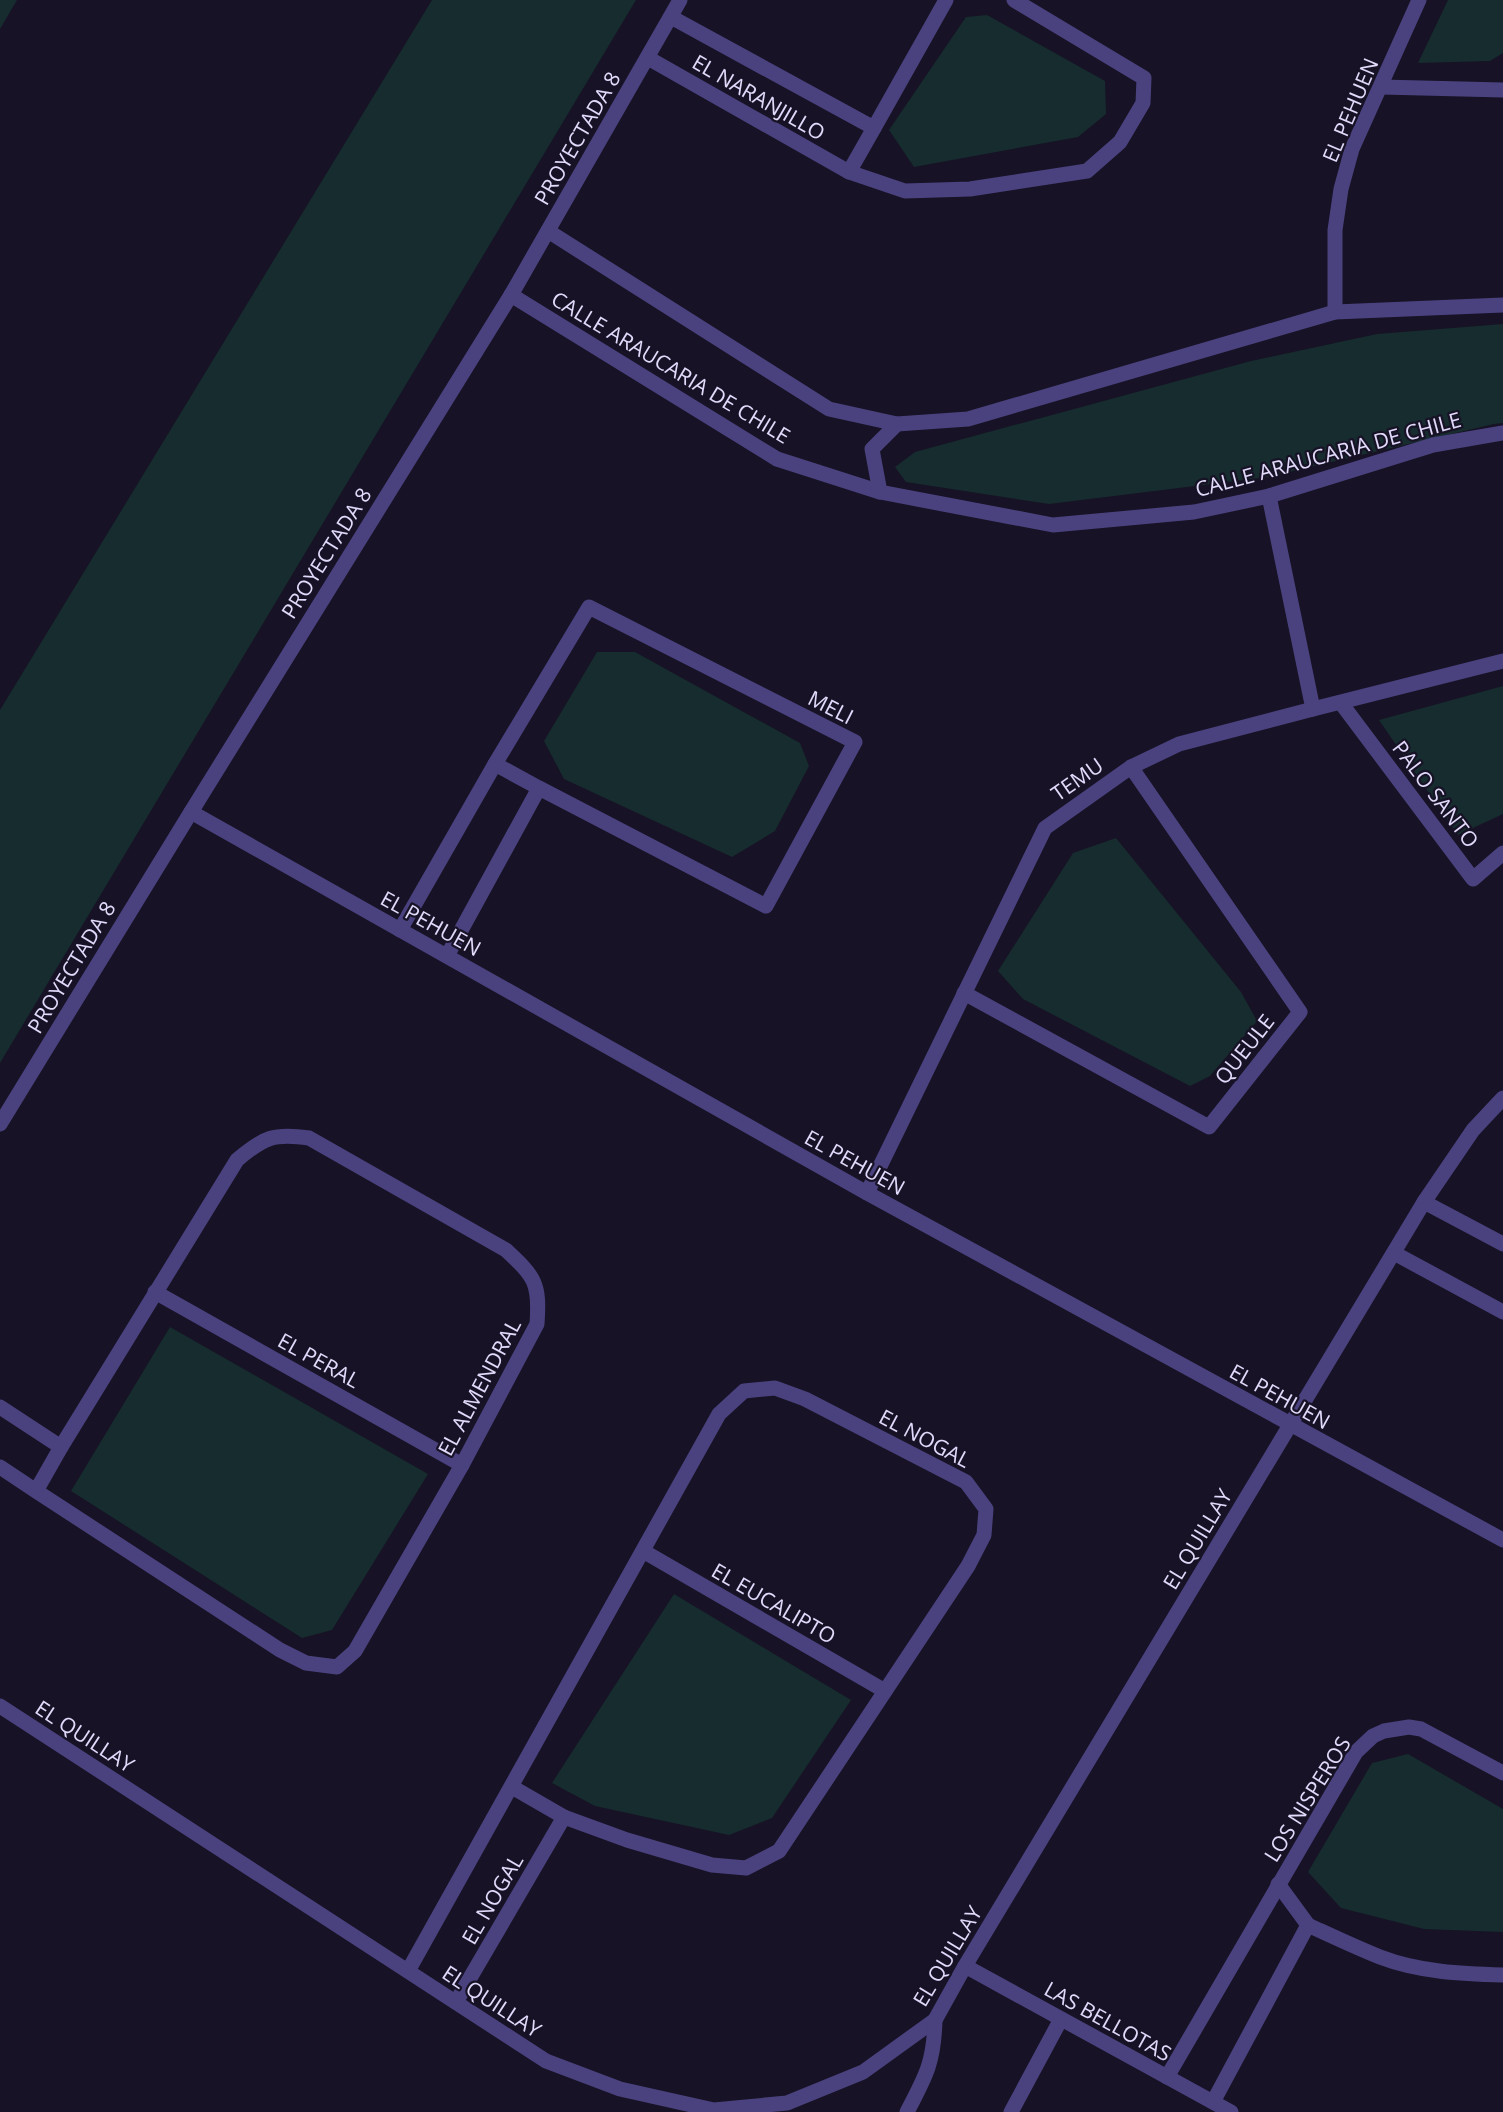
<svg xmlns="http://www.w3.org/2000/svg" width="1503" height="2112" font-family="'Open Sans',sans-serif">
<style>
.green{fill:#162c2e}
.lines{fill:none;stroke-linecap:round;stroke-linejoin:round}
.street{stroke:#4a427e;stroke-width:15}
.labels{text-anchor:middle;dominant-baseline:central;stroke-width:4.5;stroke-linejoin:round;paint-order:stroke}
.street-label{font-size:21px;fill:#e1dafb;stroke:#171225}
</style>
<rect width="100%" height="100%" fill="#171225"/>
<!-- green -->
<g class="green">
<path d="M0 0H17L0 29Z"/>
<path d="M432 0H636L0 1063V710Z"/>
<path d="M1448 0H1503V53L1490 61 1418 63Z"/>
<path d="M987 15 1105 81 1106 114 1078 137 914 167 889 130 966 17Z"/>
<path d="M1503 324V423L1494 424 1268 477 1049 504 906 482 895 467 915 452 1251 361 1377 334Z"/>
<path d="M597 652H635L800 743 809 766 775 831 732 857 564 779 544 741Z"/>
<path d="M1503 686V814L1458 835 1379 720Z"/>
<path d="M1116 838 1241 992 1257 1021 1210 1076 1190 1086 1023 999 998 971 1073 853Z"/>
<path d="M170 1327 428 1474 332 1630 302 1638 71 1491Z"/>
<path d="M674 1594 851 1700 772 1818 729 1835 595 1806 552 1783Z"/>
<path d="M1408 1754 1503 1809V1932L1424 1929 1341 1908 1308 1872 1372 1763Z"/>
</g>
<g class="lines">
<!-- street -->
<g class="street">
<path d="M671 17 874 128 946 0"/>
<path d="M648 58 849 172 905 191 970 189 1087 171 1120 142 1143 103 1144 78 1014 0"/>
<path d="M1381 87 1503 90"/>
<path d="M849 172 874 128"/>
<path d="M548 231 829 409 897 424 968 419 1335 312 1503 305"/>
<path d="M511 295 777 459 880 492 1053 525 1194 512 1269 496 1433 445 1503 433"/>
<path d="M1335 312V230L1341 189 1352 149 1419 0"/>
<path d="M880 492 872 449 897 424"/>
<path d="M1341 703 1473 879 1503 853"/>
<path d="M1313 709 1503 661"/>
<path d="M495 764 539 788"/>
<path d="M191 812 867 1193 1503 1540"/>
<path d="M400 930 495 764 589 607 855 742 766 906 539 788 447 956"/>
<path d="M964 993 1209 1127 1300 1012 1131 767"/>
<path d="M0 1124 191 812 511 295 680 0"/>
<path d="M867 1193 1045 828 1131 767 1179 744 1313 709 1269 496"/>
<path d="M1424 1202 1503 1244"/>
<path d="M1394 1253 1503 1312"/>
<path d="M155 1292 462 1465"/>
<path d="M0 1407 61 1447"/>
<path d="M0 1467 36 1491 280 1650 306 1663 337 1667 355 1651 462 1465 537 1324C540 1283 535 1277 506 1250L309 1138C274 1133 264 1137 237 1160L61 1447 36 1491"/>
<path d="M643 1551 885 1691"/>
<path d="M0 1706 546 2061 620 2089 714 2110 787 2103 863 2072 935 2020 965 1966 1424 1202 1473 1130 1503 1098"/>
<path d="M1278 1884 1308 1925"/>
<path d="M965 1966 1231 2112"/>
<path d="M408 1971 719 1414 744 1391 775 1388 805 1399 966 1482 986 1509 984 1535 968 1566 779 1851 746 1868 712 1865 627 1840 564 1817 512 1787"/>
<path d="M456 2002 564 1817"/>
<path d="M1167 2077 1356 1752 1373 1736 1384 1731 1409 1727 1421 1729 1503 1773"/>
<path d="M1213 2102 1308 1925C1332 1936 1355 1947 1380 1957 1419 1972 1462 1974 1503 1975"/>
<path d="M907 2112C926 2076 934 2062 935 2020"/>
<path d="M1011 2112 1061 2019"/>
</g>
</g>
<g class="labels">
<!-- street labels -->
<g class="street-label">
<text transform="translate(759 97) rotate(30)">EL NARANJILLO</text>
<text transform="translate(1350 110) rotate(-67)">EL PEHUEN</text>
<text transform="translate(577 138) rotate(-60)">PROYECTADA 8</text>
<text transform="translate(671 367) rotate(31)">CALLE ARAUCARIA DE CHILE</text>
<text transform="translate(1328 454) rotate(-15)">CALLE ARAUCARIA DE CHILE</text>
<text transform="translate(326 553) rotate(-58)">PROYECTADA 8</text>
<text transform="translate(831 707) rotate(27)">MELI</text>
<text transform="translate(1077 779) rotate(-35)">TEMU</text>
<text transform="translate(1436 794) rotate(53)">PALO SANTO</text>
<text transform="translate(431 923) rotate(29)">EL PEHUEN</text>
<text transform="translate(71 967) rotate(-59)">PROYECTADA 8</text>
<text transform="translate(1244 1049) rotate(-52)">QUEULE</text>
<text transform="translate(855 1162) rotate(29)">EL PEHUEN</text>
<text transform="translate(319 1360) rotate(29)">EL PERAL</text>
<text transform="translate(479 1387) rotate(-62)">EL ALMENDRAL</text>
<text transform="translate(1280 1396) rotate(29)">EL PEHUEN</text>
<text transform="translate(925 1438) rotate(28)">EL NOGAL</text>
<text transform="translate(1197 1539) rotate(-59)">EL QUILLAY</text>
<text transform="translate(774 1603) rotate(30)">EL EUCALIPTO</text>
<text transform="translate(85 1736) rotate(33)">EL QUILLAY</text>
<text transform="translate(1307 1799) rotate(-58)">LOS NISPEROS</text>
<text transform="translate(492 1899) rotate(-60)">EL NOGAL</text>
<text transform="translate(947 1956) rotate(-59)">EL QUILLAY</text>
<text transform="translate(492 2001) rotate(33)">EL QUILLAY</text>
<text transform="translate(1108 2021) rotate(29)">LAS BELLOTAS</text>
</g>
</g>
</svg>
